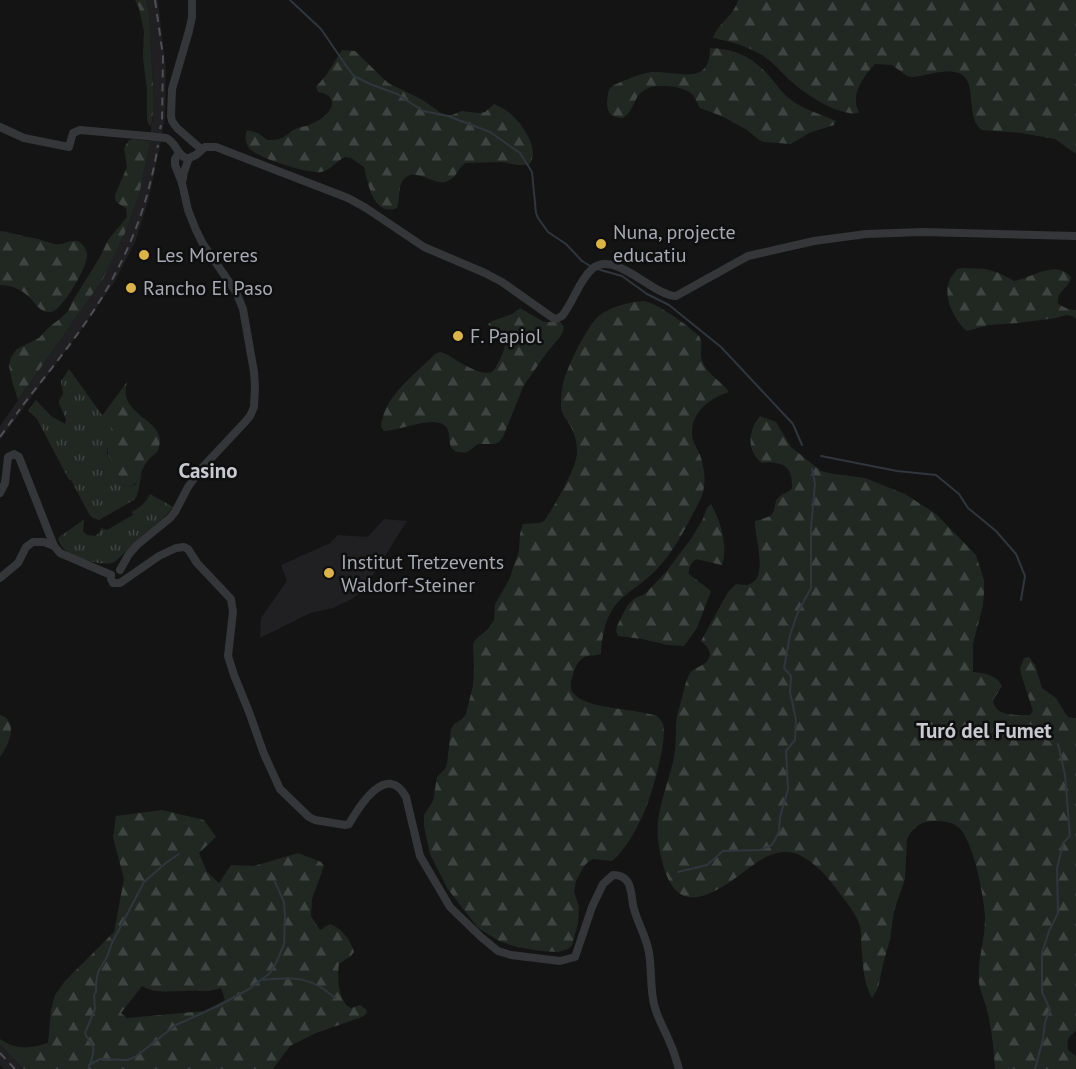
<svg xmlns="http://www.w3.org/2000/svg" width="1076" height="1069" font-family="'PT Sans',sans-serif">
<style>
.built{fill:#202022}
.forest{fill:url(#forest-firs);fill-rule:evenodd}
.park{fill:url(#park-tufts)}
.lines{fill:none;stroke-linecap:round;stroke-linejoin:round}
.stream{stroke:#2f363d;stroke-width:2}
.minor{stroke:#35363a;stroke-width:8}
.rail{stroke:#4f5055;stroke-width:2;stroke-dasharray:8 6;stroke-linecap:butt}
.minor-bridge{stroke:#35363a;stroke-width:8}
.poi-dot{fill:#dcb445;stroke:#0f0f10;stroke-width:2}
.labels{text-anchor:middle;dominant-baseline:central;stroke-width:5;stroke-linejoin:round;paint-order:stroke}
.poi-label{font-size:20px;fill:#a7aab4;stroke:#0f0f10;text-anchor:start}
.neighbourhood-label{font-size:21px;font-weight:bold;fill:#c8c9d1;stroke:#0f0f10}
</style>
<defs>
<pattern id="forest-firs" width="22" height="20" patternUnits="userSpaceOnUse" patternTransform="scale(1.5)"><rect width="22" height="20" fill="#212822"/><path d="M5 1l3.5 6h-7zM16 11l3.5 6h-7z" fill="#3e4440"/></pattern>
<pattern id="park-tufts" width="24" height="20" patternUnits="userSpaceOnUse" patternTransform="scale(1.5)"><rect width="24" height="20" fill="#212822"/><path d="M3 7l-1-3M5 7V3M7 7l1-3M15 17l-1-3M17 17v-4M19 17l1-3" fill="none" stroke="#3e4440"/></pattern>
</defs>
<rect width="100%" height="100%" fill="#141415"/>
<!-- built -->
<g class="built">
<path d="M146 0H158L166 71 165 116 160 147 148 202 135 242 115 281 91 316 0 440V426L103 279 124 235 139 195 149 147 154 104 151 46 149 14Z"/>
<path d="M384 519 407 521 364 589 352 599 333 608 310 613 260 638 261 618 287 581 281 565 330 543 338 535 368 537Z"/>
<path d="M0 1044 13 1057 24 1069H4L0 1065Z"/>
</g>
<!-- forest -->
<g class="forest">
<path d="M135 0H146L149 14 154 104 151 127 148 123 147 119V90L143 57 144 32 139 8Z"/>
<path d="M738 0H1076V154L1055 139 1021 133 982 130C963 116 981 75 954 72 939 70 926 76 912 77L907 76 892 65 875 64C867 72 856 87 856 99 855 104 858 109 859 113 840 117 807 95 793 83 783 74 776 65 765 57 748 46 732 42 713 38 718 23 734 16 738 0Z"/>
<path d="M710 48C737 49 754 58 771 78 777 85 782 93 790 99 803 110 821 114 836 121L834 125 809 133 791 144 764 142 759 140 747 130 724 117 700 108C697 104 696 99 693 95 684 85 653 82 643 91 633 98 635 110 623 118 604 118 606 103 609 89L614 85C623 81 644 72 653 72 679 71 710 87 710 48Z"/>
<path d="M342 50 355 51 388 83 421 99 441 113 446 115H452L462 111 479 113 485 112 494 104C502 107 509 112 514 117 525 128 540 151 529 165H518L502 162 466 163C457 168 457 179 445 182 431 185 411 163 401 184 398 192 400 200 397 208 373 217 368 183 364 167L351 158 345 157C336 161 331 170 321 172 308 174 257 158 249 148 245 142 245 137 247 130L258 133 267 140C273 140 280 140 285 136 289 134 292 130 297 128 300 127 303 127 306 126 315 123 333 114 332 102 331 95 324 93 318 92L316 87 327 74Z"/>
<path d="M134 139 150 141 149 147 139 195 124 235 103 279 18 400 12 381 9 366 11 357 17 349 39 338 49 327 61 318 68 311 72 302 100 257 108 240 127 217 126 208C120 204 114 204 115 195L127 167 124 148 129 140Z"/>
<path d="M0 231C10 232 18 235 27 237 32 238 36 238 41 240 45 241 50 243 54 244 64 246 72 237 81 243 84 246 87 250 87 255 88 266 62 311 51 312 39 313 36 303 29 297 21 289 11 285 0 285Z"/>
<path d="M962 268 986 269 999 273 1014 281C1033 278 1055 259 1071 277 1069 289 1056 291 1058 304L1068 309 1076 310V319L1072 316 1066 315 1056 318 1018 323 989 325 967 331C955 321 943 298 949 282 950 277 955 273 957 269Z"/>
<path d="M644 301C659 304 687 325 699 336 704 345 699 352 702 361 707 374 721 381 729 392 710 398 691 412 692 434 692 441 697 448 700 455 705 469 707 486 700 500 688 523 675 551 656 570 646 581 632 589 621 599 606 613 602 634 601 654 596 656 592 655 587 656 578 658 574 670 572 678 570 684 570 691 575 695 589 709 638 709 657 716 660 719 661 720 663 724 668 741 650 802 641 819 634 834 624 851 612 861L593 859 588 862 584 866 576 881 574 891 579 907 578 924 572 945 568 949 558 952 541 951 517 947 499 941 478 928 447 888 430 854 424 826V815L433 801 437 777 445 769 447 764 451 729 454 724 462 719 466 714 473 686 474 667 473 645 475 640 488 629 494 620 495 604 509 580 519 551 520 534 523 524 539 523 544 521C553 509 573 473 576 459 579 447 575 434 569 423 565 418 562 414 561 407 561 400 561 391 563 384 567 367 587 325 600 315 612 306 630 302 644 301Z"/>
<path d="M520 308 544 322H560L564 327 563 332 560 337 548 351 524 385 503 437 499 442 495 444H478C475 446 471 450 467 452 464 453 461 452 458 452 444 448 454 432 444 425 431 416 400 431 384 431L381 427C384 395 415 375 435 354L440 352 446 354C455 359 483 379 493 371 496 368 498 362 500 359 503 353 506 347 504 341 501 333 492 331 488 324L492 321 512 314Z"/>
<path d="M127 382C126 386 125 392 126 396 131 418 166 423 159 447 158 453 154 454 150 458 144 464 141 474 137 482 134 486 125 487 121 484L119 476 112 471V462L108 455V446L115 433 102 416Z"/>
<path d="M760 416 776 422 791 447 821 471 834 474 865 478 905 494 936 514 976 555 984 580V592L983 605 973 644V672C984 673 997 675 1002 686L993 700C995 717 1016 715 1030 715L1033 711 1021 674 1020 668 1024 658 1029 657 1035 665 1042 688 1056 698 1065 713 1068 717 1076 718V1031C1069 1035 1066 1041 1068 1050L1076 1056V1069H995C994 1051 992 1032 988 1014 986 1004 981 994 979 983 977 961 985 940 985 919 985 900 973 838 958 827 951 821 941 821 932 821 920 822 912 828 907 839L905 879 894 911 890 940 884 960 878 988 872 998C862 980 863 960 861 940 861 936 861 930 860 926 857 916 850 907 844 899 832 883 821 867 803 857 796 852 785 851 777 853 765 856 754 864 745 871 699 906 670 914 659 846 653 815 668 787 674 757 677 744 675 730 677 716 679 707 682 699 684 690 685 686 686 681 688 677 692 666 703 668 708 660 713 652 707 646 701 641L728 592 736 584C740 584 746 586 750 584 769 577 754 535 755 521 759 520 766 518 770 516 777 511 773 502 779 497 783 493 788 493 792 488 793 466 782 461 762 463 746 451 748 430 760 416Z"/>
<path d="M711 504C721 522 728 545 722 565L696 559C691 564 688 567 689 574L711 591 697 628 684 646 668 645 642 639 618 636 616 631 617 626 627 606 635 598 645 594 665 573 691 539 703 519 707 508Z"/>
<path d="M0 715C20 721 8 746 0 757Z"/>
<path d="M162 810 204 820 216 837 199 853 207 872 219 883 231 865 254 866 298 853 321 862 324 866 312 899 311 916 320 930 330 924C342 928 351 941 354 952L351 956 339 964C337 977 338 1002 351 1008L360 1005 367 1010 366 1014 362 1017 316 1033 290 1046 273 1069H24L0 1044V1039C16 1050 29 1049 48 1043L51 1010 55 995 65 981 114 932 124 879 113 837 116 816ZM142 986C155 994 169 991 184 991 199 990 206 993 221 988L225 1000 204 1011 127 1018 121 1013Z"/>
</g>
<!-- park -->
<g class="park">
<path d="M69 369 115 433V440L108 446 107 454 112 462V471L119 476 121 484 124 486 135 485 142 473 137 496 134 500 99 520 93 518 89 514 71 480H69L37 419 28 410 36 400 51 416 65 424 66 419 59 403V400L63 394 61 381Z"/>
<path d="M150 494 173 507C162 523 141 533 128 549 123 553 120 559 114 562 103 568 69 556 62 547 61 545 58 540 58 538L83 520 84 521 83 531 87 535 95 536 99 533 101 528 107 530 133 515 132 512C140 507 146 503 150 494Z"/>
</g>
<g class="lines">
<!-- stream -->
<g class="stream">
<path d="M290 0 321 29 347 67 354 76 370 84 397 94 423 111 448 116 490 132 520 153 532 172 536 213 538 218 548 232 566 244 582 261 592 267"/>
<path d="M597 269 622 276 647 294 669 305 721 347 793 424 802 445"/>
<path d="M821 456 897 471 936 475 959 494 968 508 996 531 1016 554 1025 576 1021 600"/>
<path d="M678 872 707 865 723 851 760 850 772 845 779 832 780 817 788 789 786 751 795 740 796 720 790 692 791 676 784 668 790 635 798 612 811 588V528L815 484 812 469"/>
<path d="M263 980C293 977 311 976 335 998"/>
<path d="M89 1065 100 1059 127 1060 135 1057 176 1025 220 1005 249 989 270 973 277 961 284 944 285 916 284 902 275 882"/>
<path d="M88 1069C90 1063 95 1054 93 1047 92 1043 87 1039 85 1033L95 1009 94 995 96 992V983L98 972 107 957 112 943 144 882 167 862 179 854"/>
<path d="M1035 1069 1043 1039 1045 1022 1050 1010 1042 992V953L1049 931 1058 913 1057 869 1063 843 1070 836 1065 775 1058 744"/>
</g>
<!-- minor -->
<g class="minor">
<path d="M192 0V17L189 31 172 89 171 116 172 121 177 128 201 149"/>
<path d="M0 127 24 138 69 147 73 133 80 130 147 136"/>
<path d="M166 138C175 141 176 152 184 157"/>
<path d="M189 158 196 155 205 147H216L348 198 366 208 424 247 485 273 502 282 553 318 556 319 562 316C574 301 578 282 592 269 615 249 653 296 676 296L748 256 814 241 866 234 923 232 1076 236"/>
<path d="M182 183 184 172 189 158"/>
<path d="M0 493 5 483 8 457 14 454 19 457 54 546 60 553 111 575"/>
<path d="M120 570 129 554 137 545 170 518 175 512 188 487 201 469 245 422 250 416 254 407 255 386 254 372 243 309 236 292 203 244 196 230 188 210 182 183 175 165V159L179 153"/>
<path d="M111 575V579L113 583H120L159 556 176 548 184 547 188 549 197 563 231 599 233 612 228 656 234 675 249 712 264 754 280 789 309 817 315 820 345 825 349 824C360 805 387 762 406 797L420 856 450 907 481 937 498 951 511 955 560 961 575 957 592 907 603 884 613 875C634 875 630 895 634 909 638 924 647 938 649 953 652 970 650 988 654 1004 657 1018 665 1030 670 1043 674 1051 676 1060 679 1069"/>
<path d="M0 578 18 563 26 547 33 542H44L54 546"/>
</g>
<!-- rail -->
<g class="rail">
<path d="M155 0 163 56 162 121 160 129"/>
<path d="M23 405C56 362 92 320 116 272 137 233 151 189 158 145"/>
<path d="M0 437 20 409"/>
<path d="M0 1053 15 1069"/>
</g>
<!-- minor-bridge -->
<path class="minor-bridge" d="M147 136 166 138"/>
</g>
<!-- markers -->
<g class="poi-dot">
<circle cx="601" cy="244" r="6"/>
<circle cx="144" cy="255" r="6"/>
<circle cx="131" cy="288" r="6"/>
<circle cx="458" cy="336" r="6"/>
<circle cx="329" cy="573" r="6"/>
</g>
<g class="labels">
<!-- poi labels -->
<g class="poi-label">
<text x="613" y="232">Nuna, projecte<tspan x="613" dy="23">educatiu</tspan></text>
<text x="156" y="255">Les Moreres</text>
<text x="143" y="288">Rancho El Paso</text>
<text x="470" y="336">F. Papiol</text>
<text x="341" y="562">Institut Tretzevents<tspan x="341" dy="23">Waldorf-Steiner</tspan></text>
</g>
<!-- neighbourhood labels -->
<g class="neighbourhood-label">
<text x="208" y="470">Casino</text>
<text x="984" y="730">Turó del Fumet</text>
</g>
</g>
</svg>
